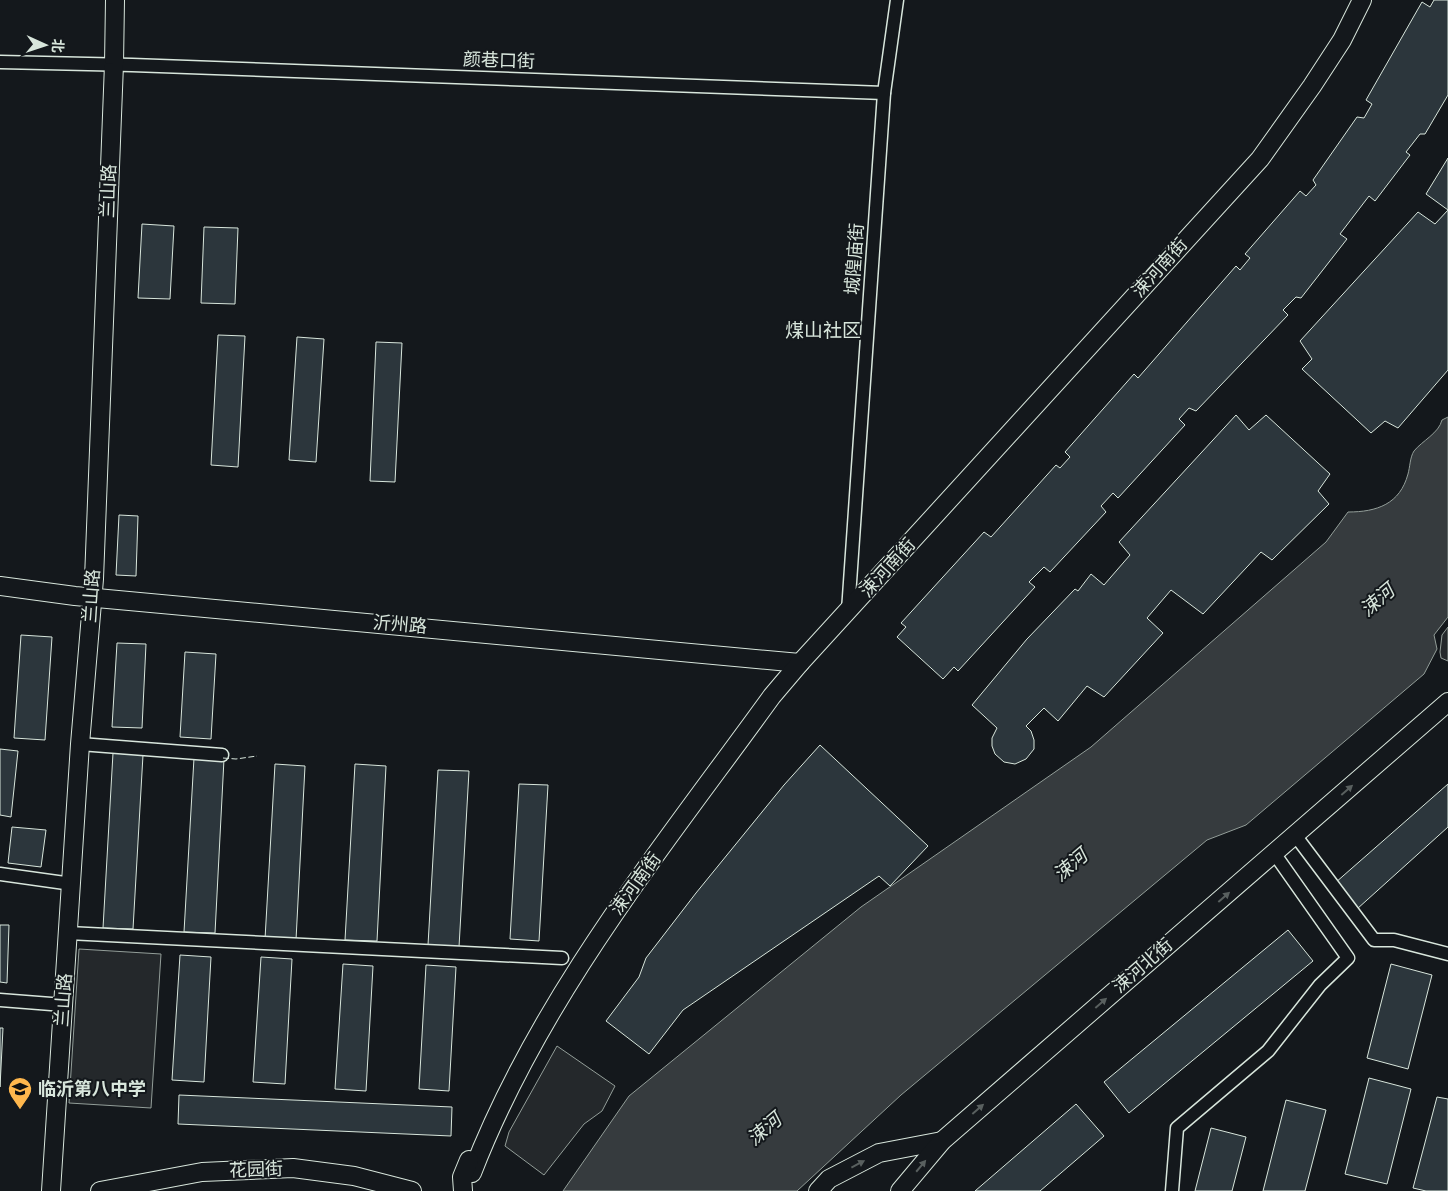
<svg xmlns="http://www.w3.org/2000/svg" width="1448" height="1191" font-family="'Source Sans 3','Noto Sans SC',sans-serif">
<style>
.parking{fill:#24282b;stroke:#939e99}
.water{fill:#363b3e;stroke:#939e99}
.building{fill:#2c363c;stroke:#d8e6dc}
.lines{fill:none;stroke-linecap:round;stroke-linejoin:round}
.street-casing{stroke:#d8e6dc;stroke-width:15}
.secondary-casing{stroke:#d8e6dc;stroke-width:20}
.street{stroke:#14181c;stroke-width:12}
.secondary{stroke:#14181c;stroke-width:18}
.fence{stroke:#d8e6dc;stroke-width:1;stroke-dasharray:6 2.5;stroke-linecap:butt}
.oneway{fill:#59605f}
.labels{text-anchor:middle;dominant-baseline:central;stroke-width:4;stroke-linejoin:round;paint-order:stroke}
.street-label{font-size:18px;fill:#d8e6dc;stroke:#14181c}
.poi-label{font-size:18px;font-weight:bold;fill:#d8e6dc;stroke:#14181c;text-anchor:start}
.neighbourhood-label{font-size:19px;fill:#d8e6dc;stroke:#14181c}
.water-label{font-size:19px;font-style:italic;fill:#d8e6dc;stroke:#14181c}
</style>
<rect width="100%" height="100%" fill="#14181c"/>
<!-- parking -->
<g class="parking">
<path d="M1448 627V661L1441 658 1440 652 1442 635Z"/>
<path d="M79 949 161 954 151 1108 69 1103Z"/>
<path d="M557 1046 615 1086 602 1111 584 1124 544 1175 505 1146 509 1132Z"/>
</g>
<!-- water -->
<path class="water" d="M1448 417V617L1434 635 1437 649 1424 674 1246 825 1207 840 901 1095 797 1191H563L629 1096 861 907 1091 747 1326 542 1348 512C1377 512 1400 504 1408 474 1410 467 1410 457 1414 451 1422 441 1439 433 1442 420Z"/>
<!-- building -->
<g class="building">
<path d="M1434 0H1448V95L1425 134H1420L1406 152 1410 155 1375 201 1369 196 1340 234 1347 239 1301 298 1296 297 1283 310 1288 315 1196 411 1189 408 1179 419 1185 425 1118 498 1113 493 1101 506 1106 512 1050 572 1044 567 1029 582 1035 587 958 671 954 667 943 679 897 637 906 627 901 623 984 532 991 537 1056 465 1060 468 1070 457 1065 452 1134 374 1138 378 1236 266 1240 270 1250 258 1245 254 1300 191 1306 196 1316 185 1313 180 1357 117 1364 118 1372 104 1366 100 1422 2 1430 7Z"/>
<path d="M1448 158V370L1398 428 1385 421 1371 433 1302 369 1312 359 1300 341 1418 212 1435 224 1448 210 1426 194Z"/>
<path d="M142 224 174 226 170 299 138 298Z"/>
<path d="M204 227 238 228 235 304 201 303Z"/>
<path d="M218 335 245 336 238 467 211 465Z"/>
<path d="M297 337 324 339 316 462 289 460Z"/>
<path d="M376 342 402 343 395 482 370 481Z"/>
<path d="M1236 415 1249 430 1266 415 1330 474 1318 491 1329 504 1272 560 1261 552 1203 614 1171 590 1147 618 1163 633 1104 697 1087 686 1058 721 1044 708 1026 726 1031 731 1034 740V749L1026 759 1015 764 1004 762 995 754 992 746V738L997 728 972 705 1027 639 1075 589 1078 591 1091 574 1104 585 1130 555 1119 542Z"/>
<path d="M119 515 138 516 136 576 116 575Z"/>
<path d="M21 635 52 637 45 740 14 738Z"/>
<path d="M117 643 146 644 142 728 112 727Z"/>
<path d="M185 652 216 654 211 739 180 737Z"/>
<path d="M820 745 928 846 890 886 879 876 683 1010 649 1054 606 1021 639 977 646 958 696 893 784 785Z"/>
<path d="M0 749 18 751 11 817 0 815Z"/>
<path d="M113 753 143 755 133 929 103 928Z"/>
<path d="M194 758 224 759 215 933 184 932Z"/>
<path d="M275 764 305 766 296 940 265 939Z"/>
<path d="M355 764 386 766 377 941 345 940Z"/>
<path d="M438 770 469 771 459 947 428 945Z"/>
<path d="M519 784 548 785 539 941 510 939Z"/>
<path d="M1448 784V827L1357 909 1335 883Z"/>
<path d="M12 827 46 830 41 867 8 863Z"/>
<path d="M0 925H9L7 983 0 982Z"/>
<path d="M1288 930 1313 961 1129 1113 1104 1082Z"/>
<path d="M180 955 211 957 204 1082 172 1080Z"/>
<path d="M261 957 292 959 285 1084 253 1082Z"/>
<path d="M343 964 373 966 366 1091 335 1089Z"/>
<path d="M1391 964 1432 975 1408 1069 1367 1058Z"/>
<path d="M426 965 456 967 449 1091 419 1089Z"/>
<path d="M0 1028H3L0 1087Z"/>
<path d="M1369 1078 1411 1089 1387 1184 1345 1174Z"/>
<path d="M179 1095 452 1107 451 1136 178 1124Z"/>
<path d="M1437 1097 1448 1099V1191H1426L1413 1188Z"/>
<path d="M1286 1100 1326 1110 1305 1191H1263Z"/>
<path d="M1076 1104 1104 1136 1040 1191H975Z"/>
<path d="M1211 1128 1246 1137 1232 1191H1195Z"/>
</g>
<g class="lines">
<!-- street casing -->
<g class="street-casing">
<g id="street">
<path d="M0 62 132 65 884 93"/>
<path d="M848 611 884 93 897 0"/>
<path d="M80 744 222 755"/>
<path d="M1295 835 1374 940H1394L1448 954"/>
<path d="M0 874 72 884"/>
<path d="M68 933 562 958"/>
<path d="M0 1000 64 1005"/>
<path d="M1172 1191 1177 1128 1268 1051 1320 985 1348 958 1274 853"/>
</g>
</g>
<!-- secondary casing -->
<g class="secondary-casing">
<g id="secondary">
<path d="M0 586 75 596 800 663"/>
<path d="M472 1173C540 997 662 848 772 696L800 663 1260 159 1312 86 1342 40 1362 0"/>
<path d="M51 1191 80 744 94 579 114 64 115 0"/>
<path d="M100 1191 202 1172 293 1168 354 1176 412 1191"/>
<path d="M463 1191 462 1177 469 1160"/>
<path d="M818 1191 829 1179 879 1153 942 1141"/>
<path d="M900 1191 942 1141 1448 702"/>
</g>
</g>
<!-- street -->
<use href="#street" class="street"/>
<!-- secondary -->
<use href="#secondary" class="secondary"/>
<!-- fence -->
<path class="fence" d="M223 758 236 759 257 756"/>
</g>
<!-- one-way arrows -->
<defs><path id="oneway-solid" d="M-6-.8H1V-3.2L6.5 0L1 3.2V.8H-6Z" transform="scale(1.25)"/></defs>
<g class="oneway">
<use href="#oneway-solid" transform="translate(1347 790) rotate(-41)"/>
<use href="#oneway-solid" transform="translate(1224 897) rotate(-41)"/>
<use href="#oneway-solid" transform="translate(1101 1003) rotate(-41)"/>
<use href="#oneway-solid" transform="translate(978 1109) rotate(-41)"/>
<use href="#oneway-solid" transform="translate(858 1164) rotate(-28)"/>
<use href="#oneway-solid" transform="translate(921 1166) rotate(-50)"/>
</g>
<!-- icons -->
<defs>
<g id="school-pin" transform="scale(1.25)"><path d="M0 17L-7.5 6A9.5 9.5 0 1 1 7.5 6Z" fill="#ffb74d" stroke="#14181c"/><path d="M0-5L7-2L0 1L-7-2ZM-4 1L0 2.5L4 1V4Q0 6-4 4Z" fill="#111"/></g>
</defs>
<g fill-rule="evenodd">
<use href="#school-pin" x="20" y="1089"/>
</g>
<g class="labels">
<!-- street labels -->
<g class="street-label">
<text transform="translate(499 61) rotate(2)">颜巷口街</text>
<text transform="translate(109 191) rotate(-88)">兰山路</text>
<text transform="translate(855 259) rotate(-86)">城隍庙街</text>
<text transform="translate(1160 268) rotate(-48)">涑河南街</text>
<text transform="translate(888 568) rotate(-48)">涑河南街</text>
<text transform="translate(92 596) rotate(-86)">兰山路</text>
<text transform="translate(400 625) rotate(5)">沂州路</text>
<text transform="translate(636 884) rotate(-54)">涑河南街</text>
<text transform="translate(1143 966) rotate(-41)">涑河北街</text>
<text transform="translate(64 1000) rotate(-86)">兰山路</text>
<text transform="translate(256 1170) rotate(-2)">花园街</text>
</g>
<!-- poi labels -->
<g class="poi-label">
<text x="38" y="1089">临沂第八中学</text>
</g>
<!-- neighbourhood labels -->
<g class="neighbourhood-label">
<text x="823" y="331">煤山社区</text>
</g>
<!-- water labels -->
<g class="water-label">
<text transform="translate(1378 601) rotate(-41)">涑河</text>
<text transform="translate(1071 866) rotate(-41)">涑河</text>
<text transform="translate(765 1130) rotate(-41)">涑河</text>
</g>
</g>
<!-- north arrow -->
<g transform="translate(45 45) rotate(93)" stroke="#14181c" stroke-width="4" paint-order="stroke">
<path d="M0-4L9 19L0 12L-9 19Z" fill="#d8e6dc"/>
<text y="-8" font-size="14" font-weight="bold" text-anchor="middle" fill="#d8e6dc">北</text>
</g>
</svg>
